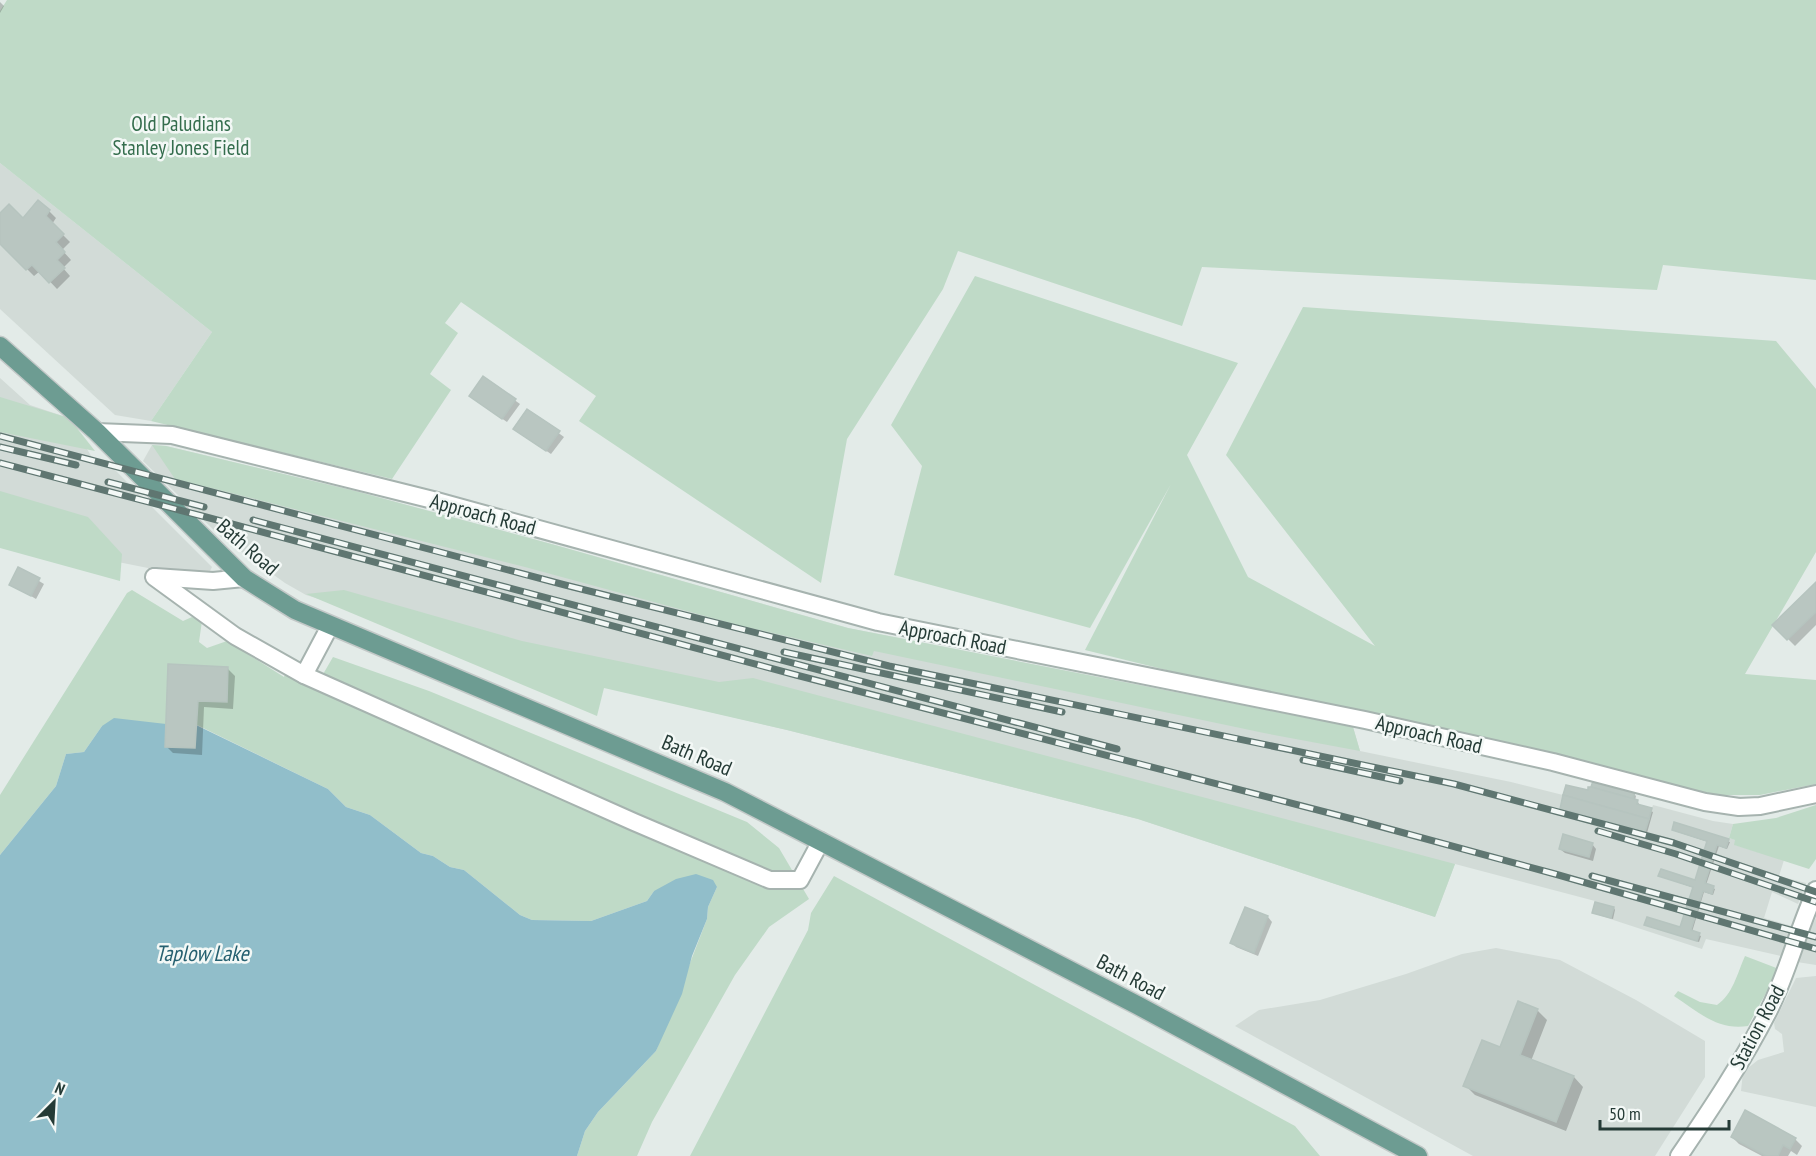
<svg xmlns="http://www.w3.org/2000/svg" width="1816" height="1156" font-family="'PT Sans Narrow',sans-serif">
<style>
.built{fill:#d2dbd7}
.green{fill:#bfdac7}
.water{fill:#91beca}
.shadow{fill:#0003}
.building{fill:#b9c6c1;stroke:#b6c4bf;stroke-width:1.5}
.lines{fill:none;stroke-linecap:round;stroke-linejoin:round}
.street-casing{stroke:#a6b3af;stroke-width:20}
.primary-casing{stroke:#c2c8c7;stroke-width:21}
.street{stroke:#fff;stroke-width:16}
.primary{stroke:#6d9c92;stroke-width:18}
.rail-casing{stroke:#5f7671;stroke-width:7}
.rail{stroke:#f3f8f6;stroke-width:4.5;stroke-dasharray:14;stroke-linecap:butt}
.labels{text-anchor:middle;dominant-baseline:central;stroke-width:5;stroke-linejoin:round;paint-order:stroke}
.park-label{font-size:21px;fill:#346d4d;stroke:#f3f8f6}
.street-label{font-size:21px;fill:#253b36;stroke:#f3f8f6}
.water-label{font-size:22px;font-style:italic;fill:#266070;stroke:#f3f8f6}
</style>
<rect width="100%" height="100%" fill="#e3ebe8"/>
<!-- built -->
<g class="built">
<path d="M0 163 212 332 151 421 115 415 0 309Z"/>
<path d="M0 378 30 405 69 418 94 461 109 464 212 567 210 571 158 570 83 555 0 533Z"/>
<path d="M152 445 166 446 355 491 555 545 848 628 1353 727 1360 751 1511 782 1563 795 1566 785 1587 790 1588 787 1638 800 1637 804 1652 808 1653 805 1713 821 1733 824 1729 838 1736 840 1735 845 1784 860 1779 876 1806 883 1798 904 1772 892 1764 918 1792 926 1781 956 1706 939 1702 949 1592 913 1595 901 1455 864 1435 917 1138 819 787 730 604 687 306 595 285 583 221 537 143 461Z"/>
<path d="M1816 918V965L1797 962 1808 932Z"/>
<path d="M1496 948 1560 960 1636 1000 1705 1041V1077L1655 1156H1473L1235 1026 1259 1010 1320 1000 1406 974 1462 954Z"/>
<path d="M1816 976V1107L1741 1091 1743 1072 1758 1060 1784 1052 1782 1034 1775 1029 1774 1023 1796 978Z"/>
</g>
<!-- green -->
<g class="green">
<path d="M7 0H1816V280L1663 265 1657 290 1202 267 1182 326 958 251 943 289 847 439 821 583 579 421 596 396 461 302 445 323 458 333 430 374 451 390 392 479 151 421 212 332 0 163V11Z"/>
<path d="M975 276 1238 363 1187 455 1248 577 1375 646 1226 455 1303 307 1776 341 1816 389V552L1745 674 1816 680V784L1760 795H1716L1551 754 1211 681 1085 650 1171 484 1090 628 894 575 922 466 891 425Z"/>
<path d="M0 397 69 418 95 451 0 432Z"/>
<path d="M152 445 166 446 355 491 555 545 848 628 1353 727 1360 751 1264 733 874 651 872 656 742 626 525 567 175 479Z"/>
<path d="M0 491 88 517 122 554 120 581 0 548Z"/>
<path d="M132 590 183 621 192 617 202 621 199 642 207 648 227 641 284 677 285 674 315 688 333 657 429 691 747 822 779 848 809 899 769 927 735 975 652 1122 637 1156H577L585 1131 598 1112 656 1051 707 919 708 907 717 887 654 891 647 901 591 921 532 920 520 915 464 870 450 867 433 856 421 853 370 815 346 807 328 789 197 725 195 748 165 747V724L102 726 84 752 66 754 56 786 0 855V795L127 593Z"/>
<path d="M344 590 522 641 719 682 753 678 1455 864 1435 917 1138 819 787 730 604 688 597 716 306 594Z"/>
<path d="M1816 805V859L1809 869 1734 845 1735 840 1729 838 1733 824 1776 818Z"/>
<path d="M834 876 1295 1126 1320 1156H690L808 930 811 913Z"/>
<path d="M1745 956 1779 969 1748 1026C1718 1031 1698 1012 1674 996L1678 991 1700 1002 1717 1005C1733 994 1737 974 1745 956Z"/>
</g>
<!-- water -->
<path class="water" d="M114 718 166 724 165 747 195 748 196 725 328 789 346 807 370 815 421 853 433 856 450 867 464 870 520 915 532 920 591 921 647 901 654 891 676 879 696 874 713 880 717 887 708 907 707 919 692 956 682 994 656 1051 598 1112 585 1131 577 1156H0V855L56 786 66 754 84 752 102 726Z"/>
<!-- shadow -->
<g class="shadow">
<path d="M0 2 4 6 0 13Z"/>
<path d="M49 211 56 218 52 224 70 242 62 250 71 260 63 268 70 276 57 289 40 271 34 276 0 242V215L23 220Z"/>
<path d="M484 378 520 404 507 422 476 401Z"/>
<path d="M528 411 564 437 551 454 520 433Z"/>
<path d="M19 569 44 584 36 599 11 584Z"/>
<path d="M1816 584V625L1795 646 1774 625Z"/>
<path d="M170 666 228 669 235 676 233 709 204 707 202 755 173 753 166 746Z"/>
<path d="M1589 792 1634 794 1636 796 1635 801 1639 803 1638 806 1653 812 1647 833 1564 810Z"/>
<path d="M1675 831 1730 842 1727 849 1719 846 1706 885 1715 889 1713 895 1704 892 1692 932 1701 936 1699 942 1646 924 1681 929 1694 888 1660 876 1696 882 1708 842Z"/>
<path d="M1592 844 1596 849 1593 861 1565 853 1560 849Z"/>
<path d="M1596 903 1614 908 1615 910 1613 919 1596 914 1594 913Z"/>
<path d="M1246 909 1268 917 1272 922 1258 956 1236 947 1232 943Z"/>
<path d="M1519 1003 1538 1011 1547 1020 1531 1061 1574 1077 1583 1087 1566 1131 1475 1095 1465 1085 1501 1049Z"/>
<path d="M1732 1137 1795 1139 1802 1146 1797 1155 1791 1151 1788 1156H1762L1739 1144Z"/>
</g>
<!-- building -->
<g class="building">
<path d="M38 200 50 210 46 216 64 234 56 242 65 252 57 260 65 268 49 283 32 265 26 270 0 244V213L9 204 23 218Z"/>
<path d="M483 376 516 399 502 419 469 396Z"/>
<path d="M527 409 560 431 546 451 513 429Z"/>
<path d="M18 567 40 578 31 596 9 585Z"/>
<path d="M1816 582V612L1787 640 1772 625Z"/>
<path d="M168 664 228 667 227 702 198 701 195 748 165 747Z"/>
<path d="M1593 781 1635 792 1633 799 1591 787Z"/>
<path d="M1566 785 1588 790V787H1591L1638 800 1637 804 1652 808 1649 819 1563 795Z"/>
<path d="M1563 795 1649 819 1645 832 1560 809Z"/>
<path d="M1674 822 1729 839 1726 848 1717 845 1705 883 1714 886 1712 894 1703 891 1691 930 1700 933 1697 941 1644 925 1647 917 1680 927 1693 887 1658 876 1661 869 1695 880 1707 841 1672 830Z"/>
<path d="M1563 834 1593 843 1589 857 1559 849Z"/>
<path d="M1595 902 1614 907 1611 918 1592 913Z"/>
<path d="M1245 907 1268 916 1254 953 1230 943Z"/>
<path d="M1518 1001 1538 1009 1520 1055 1574 1076 1556 1122 1463 1086 1482 1040 1500 1047Z"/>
<path d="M1745 1110 1796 1138 1790 1149 1783 1145 1778 1156H1766L1731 1137Z"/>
</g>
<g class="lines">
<!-- street casing -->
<g class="street-casing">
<g id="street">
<path d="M97 432 172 435 433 500 878 622 1365 720 1553 762 1705 802 1739 807 1760 806 1816 794"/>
<path d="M154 577 235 636 304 675 634 822 770 880H800L821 841"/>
<path d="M155 577 213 581 244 578"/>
<path d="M304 675 330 626"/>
<path d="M1679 1156C1711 1109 1743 1061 1769 1010 1788 972 1798 929 1816 890"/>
</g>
</g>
<!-- primary casing -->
<g class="primary-casing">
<path id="primary" d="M0 346 97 432 244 578 295 610 725 792 1137 1005 1418 1156"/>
</g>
<!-- street -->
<use href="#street" class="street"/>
<!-- primary -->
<use href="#primary" class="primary"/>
<!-- rail casing -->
<g class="rail-casing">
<g id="rail">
<path d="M0 436 565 585 889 666 1454 784 1674 843 1816 892"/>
<path d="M0 447 76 465"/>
<path d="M0 463 206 517 796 675 1360 821 1555 874 1816 949"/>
<path d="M108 482 204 507"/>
<path d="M253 520 1117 749"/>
<path d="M784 652 1062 712"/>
<path d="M1303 760 1400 781"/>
<path d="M1598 831 1676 854 1816 902"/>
<path d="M1592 876 1816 937"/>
</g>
</g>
<!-- rail -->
<use href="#rail" class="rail"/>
</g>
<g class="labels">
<!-- park labels -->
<g class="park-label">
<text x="181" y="123">Old Paludians<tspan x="181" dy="24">Stanley Jones Field</tspan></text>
</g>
<!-- street labels -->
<g class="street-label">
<text transform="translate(483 514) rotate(15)">Approach Road</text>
<text transform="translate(248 547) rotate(41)">Bath Road</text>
<text transform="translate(953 637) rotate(11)">Approach Road</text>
<text transform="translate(1429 734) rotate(13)">Approach Road</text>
<text transform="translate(697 755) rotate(23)">Bath Road</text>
<text transform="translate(1131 977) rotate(28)">Bath Road</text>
<text transform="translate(1757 1027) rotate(-62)">Station Road</text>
</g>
<!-- water labels -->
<g class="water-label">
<text x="202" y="953">Taplow Lake</text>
</g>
</g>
<!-- north arrow -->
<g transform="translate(54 1102) rotate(24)" stroke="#f3f8f6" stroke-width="4.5" paint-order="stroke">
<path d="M0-4.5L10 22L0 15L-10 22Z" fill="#253b36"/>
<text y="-9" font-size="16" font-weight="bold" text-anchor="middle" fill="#253b36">N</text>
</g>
<!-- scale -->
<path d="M1600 1120v9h129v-9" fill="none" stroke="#253b36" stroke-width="3"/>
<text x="1609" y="1120" font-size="18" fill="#253b36" stroke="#f3f8f6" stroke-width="4.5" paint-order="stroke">50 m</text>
</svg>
